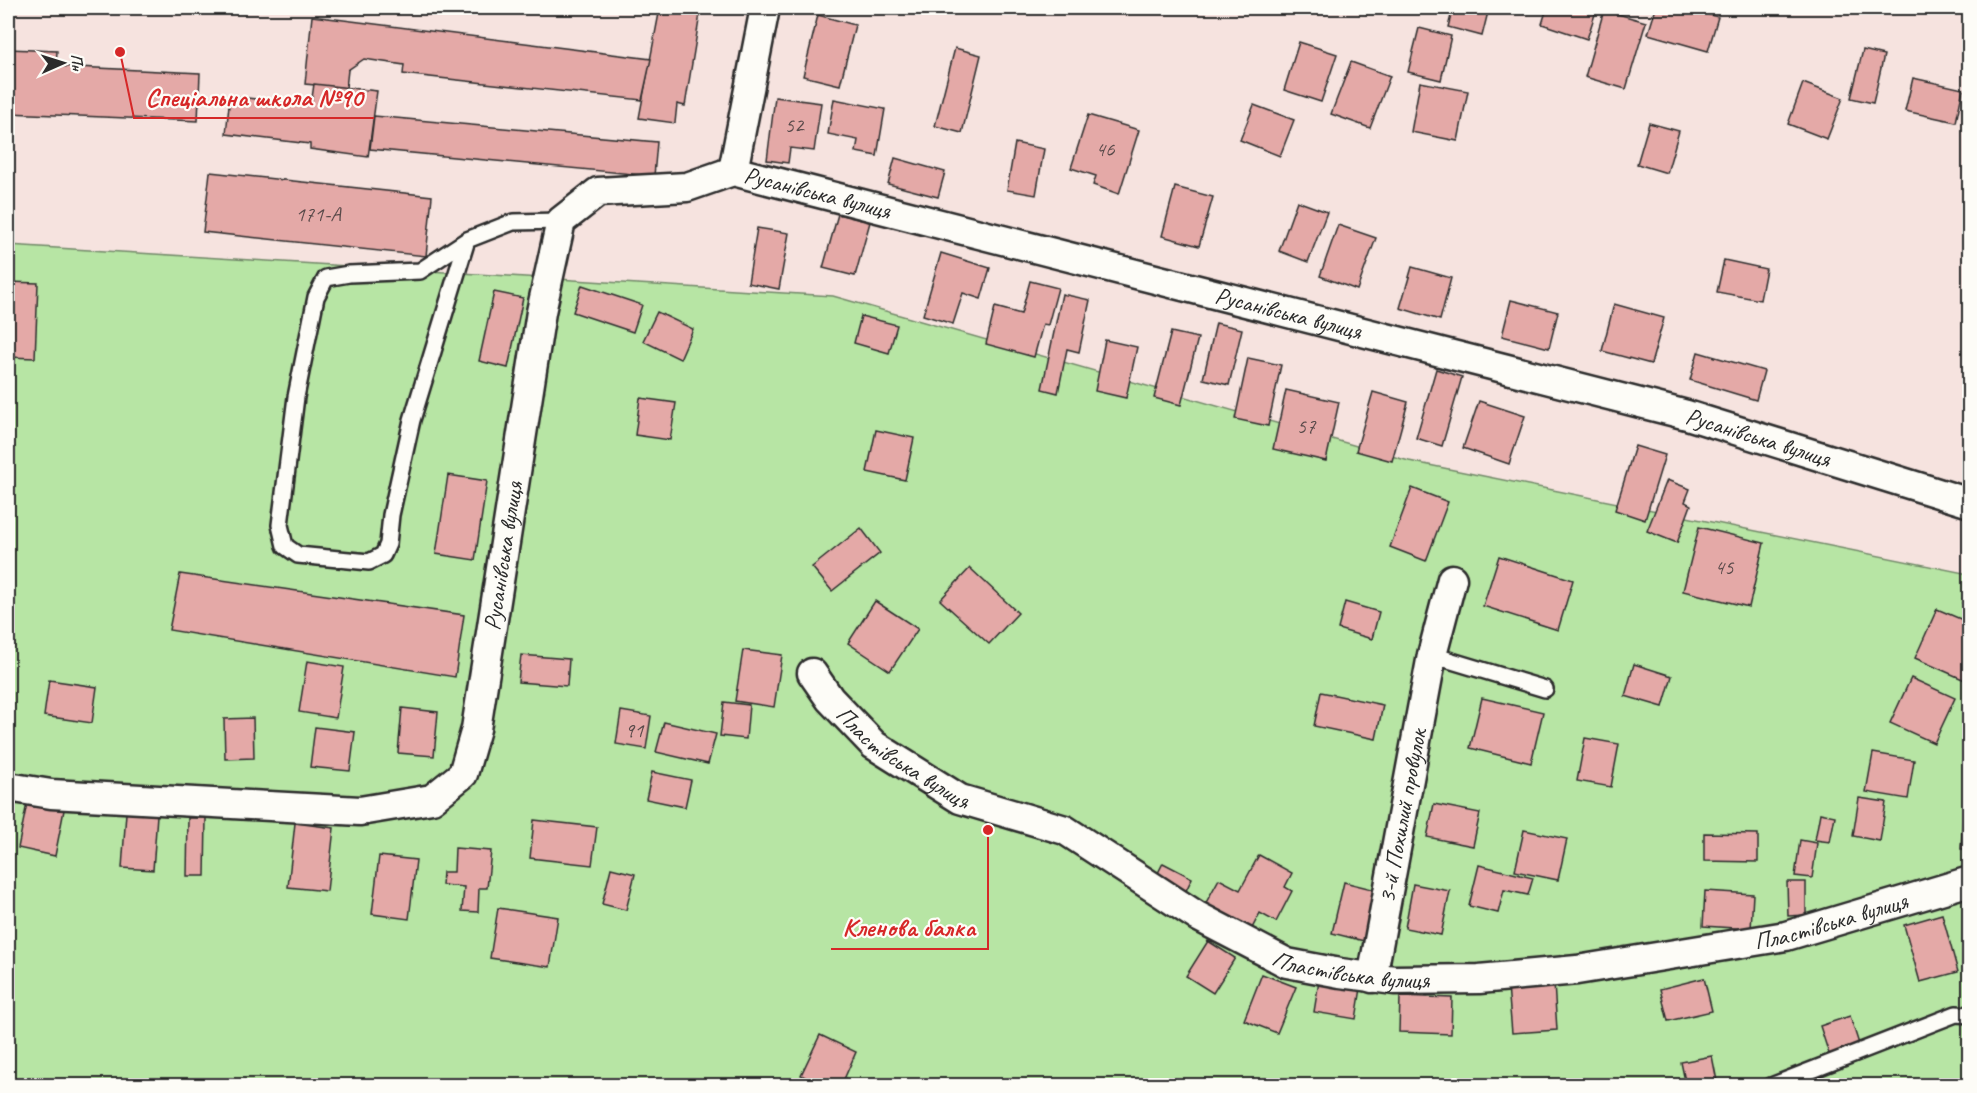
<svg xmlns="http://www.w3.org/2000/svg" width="1977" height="1093" font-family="Caveat,sans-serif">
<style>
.green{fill:#b7e5a4;stroke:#718868;stroke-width:1.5}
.building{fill:#e4a9a7;stroke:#2b2b2b;stroke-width:1.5}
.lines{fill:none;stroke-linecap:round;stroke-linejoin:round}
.lane-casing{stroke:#2b2b2b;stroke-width:20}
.street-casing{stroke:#2b2b2b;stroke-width:33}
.lane{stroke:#fdfcf7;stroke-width:15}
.street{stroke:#fdfcf7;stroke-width:28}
.labels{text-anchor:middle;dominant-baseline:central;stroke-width:4.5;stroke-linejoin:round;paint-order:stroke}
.number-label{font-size:21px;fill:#594a4a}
.street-label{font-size:24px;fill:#2b2b2b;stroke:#fdfcf7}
.leader{fill:none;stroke:#d62828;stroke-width:2}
.callout-dot{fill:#d62828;stroke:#fdfcf7;stroke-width:2}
.callout-label{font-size:26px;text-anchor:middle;font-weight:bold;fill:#d62828;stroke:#fdfcf7;stroke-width:4.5;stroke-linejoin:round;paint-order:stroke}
</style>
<rect width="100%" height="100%" fill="#f6e3df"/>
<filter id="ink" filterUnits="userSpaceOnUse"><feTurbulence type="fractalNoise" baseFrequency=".0167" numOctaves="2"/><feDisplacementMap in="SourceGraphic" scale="12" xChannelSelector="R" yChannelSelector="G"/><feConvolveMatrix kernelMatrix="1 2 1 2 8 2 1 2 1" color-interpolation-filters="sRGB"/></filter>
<g filter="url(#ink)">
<!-- green -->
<path class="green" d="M8 245 833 296 1409 461 1969 574V1085H8Z"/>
<!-- building -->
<g class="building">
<path d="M660 8H701L685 106 677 104 675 123 639 118Z"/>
<path d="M1453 8H1489L1482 36 1448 27Z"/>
<path d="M1547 8H1597L1587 39 1542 24Z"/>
<path d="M1656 8H1685L1718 17 1708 51 1648 34Z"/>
<path d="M1604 10 1646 22 1626 89 1585 77Z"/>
<path d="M818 15 855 25 840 85 803 76Z"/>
<path d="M312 16 651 59 642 100 403 74 404 65 364 59 348 70 346 88 305 84Z"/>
<path d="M1419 28 1451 36 1441 80 1408 72Z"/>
<path d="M1299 42 1337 54 1321 102 1284 90Z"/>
<path d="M955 48 981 55 962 133 935 126Z"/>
<path d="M8 49 57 51 56 66 200 73 198 121 8 113Z"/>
<path d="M1863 50 1884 55 1873 103 1851 98Z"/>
<path d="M1351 62 1390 76 1370 128 1331 114Z"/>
<path d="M1913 78 1963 89 1956 122 1905 111Z"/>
<path d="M1420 82 1468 91 1458 141 1411 132Z"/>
<path d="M1803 83 1843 98 1827 139 1788 124Z"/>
<path d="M314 84 377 91 368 157 310 149V144L226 134 230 96 311 105Z"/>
<path d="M775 97 821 103 814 151 790 148 788 163 767 160Z"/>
<path d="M834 99 885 109 877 156 856 152 858 140 828 134Z"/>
<path d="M1254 105 1294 120 1280 156 1240 140Z"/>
<path d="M1088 115 1139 130 1119 194 1093 185 1096 176 1071 168Z"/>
<path d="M374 116 657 142 654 176 370 149Z"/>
<path d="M1649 123 1679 131 1667 173 1637 164Z"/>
<path d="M1015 143 1044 149 1036 195 1007 190Z"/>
<path d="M895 158 945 172 938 197 888 184Z"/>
<path d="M210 172 432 196 426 256 203 232Z"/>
<path d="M1175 187 1213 197 1199 246 1162 236Z"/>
<path d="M1297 201 1327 212 1308 262 1279 251Z"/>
<path d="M838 214 870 222 855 276 823 268Z"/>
<path d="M1338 225 1376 238 1357 290 1320 276Z"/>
<path d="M757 228 789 233 779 289 748 283Z"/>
<path d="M941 253 990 268 981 299 963 293 953 324 923 315Z"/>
<path d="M1724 260 1766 269 1760 300 1717 292Z"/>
<path d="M1412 267 1451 278 1440 320 1400 308Z"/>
<path d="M1030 281 1058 288 1048 325 1043 324 1034 357 986 344 995 307 1021 314Z"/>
<path d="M8 282 38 283 35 358 8 357Z"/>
<path d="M582 285 642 305 633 332 573 312Z"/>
<path d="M494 292 523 298 508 368 479 361Z"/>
<path d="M1062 294 1090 300 1079 352 1067 349 1058 393 1042 389Z"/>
<path d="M1511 300 1558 312 1549 348 1502 336Z"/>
<path d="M1614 304 1664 318 1651 364 1602 351Z"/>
<path d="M657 312 693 329 680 359 643 341Z"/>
<path d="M861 316 897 325 889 353 854 343Z"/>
<path d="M1216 323 1242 329 1229 385 1203 379Z"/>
<path d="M1171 332 1198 338 1181 405 1154 398Z"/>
<path d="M1105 340 1137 347 1126 398 1095 391Z"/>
<path d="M1698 352 1764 371 1756 400 1690 380Z"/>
<path d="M1248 358 1281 365 1268 426 1235 419Z"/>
<path d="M1436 369 1462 377 1442 446 1416 438Z"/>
<path d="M1286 390 1339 402 1326 461 1273 449Z"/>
<path d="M1373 392 1408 402 1392 461 1356 451Z"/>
<path d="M640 398 676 403 670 440 635 435Z"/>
<path d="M1479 401 1525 416 1509 464 1463 448Z"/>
<path d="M876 430 914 438 905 480 867 472Z"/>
<path d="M1635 446 1665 455 1645 520 1615 510Z"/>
<path d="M448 475 487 481 475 560 436 554Z"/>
<path d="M1667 480 1690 489 1685 502 1691 505 1677 543 1647 531Z"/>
<path d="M1412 488 1448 502 1426 561 1390 547Z"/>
<path d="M1699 527 1764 543 1749 607 1683 591Z"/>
<path d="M861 528 880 553 832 591 812 567Z"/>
<path d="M1499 556 1573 580 1558 630 1483 606Z"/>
<path d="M970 568 1018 613 989 644 940 600Z"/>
<path d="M180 574 464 615 455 677 169 630Z"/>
<path d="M1970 580V606L1962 603Z"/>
<path d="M875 601 918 629 890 671 848 643Z"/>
<path d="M1345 602 1379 612 1372 639 1338 629Z"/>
<path d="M1937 609 1970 623V674L1967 681 1915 658Z"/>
<path d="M743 650 782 655 774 707 735 701Z"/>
<path d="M521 655 569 659 567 686 518 682Z"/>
<path d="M307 661 344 667 336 718 299 712Z"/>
<path d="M1634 664 1672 676 1663 707 1625 696Z"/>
<path d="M1911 678 1955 698 1934 743 1890 723Z"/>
<path d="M49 680 97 687 92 723 44 716Z"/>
<path d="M1321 692 1383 705 1376 739 1314 726Z"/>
<path d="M1482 698 1543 712 1531 763 1470 748Z"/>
<path d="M724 702 749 705 746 739 720 736Z"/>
<path d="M402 708 438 712 434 756 398 753Z"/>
<path d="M621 711 651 716 646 749 616 744Z"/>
<path d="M253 718 254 758 225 759 224 719Z"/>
<path d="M664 722 716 734 708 764 656 752Z"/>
<path d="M315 727 355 732 350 771 310 767Z"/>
<path d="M1585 738 1619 744 1611 787 1577 781Z"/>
<path d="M1873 753 1914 760 1908 799 1866 792Z"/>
<path d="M652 772 691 780 685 807 646 799Z"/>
<path d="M1859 798 1886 802 1880 841 1853 836Z"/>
<path d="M27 803 64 810 55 856 18 848Z"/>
<path d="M1434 804 1480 813 1473 846 1427 837Z"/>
<path d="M126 813 157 815 153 870 122 868Z"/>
<path d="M1820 813 1835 816 1830 842 1815 840Z"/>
<path d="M1963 816H1970V849H1961Z"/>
<path d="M188 818H206L205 876H187Z"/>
<path d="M534 820 597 827 592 865 530 858Z"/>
<path d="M295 823 334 828 327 891 288 887Z"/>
<path d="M1524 830 1567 839 1558 880 1515 871Z"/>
<path d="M1704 833 1758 834V862L1704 861Z"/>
<path d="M1800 840 1817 843 1812 878 1795 876Z"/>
<path d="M455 848 491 851 487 888H479L478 912 462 911 464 887 442 885 443 872H454Z"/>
<path d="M1259 855 1292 873 1285 887 1292 891 1276 922 1260 913 1250 932 1202 910 1219 879 1240 890Z"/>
<path d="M379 856 416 860 409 919 372 914Z"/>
<path d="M1163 863 1192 878 1183 897 1153 883Z"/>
<path d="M1479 865 1533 878 1528 895 1504 890 1498 913 1469 906Z"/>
<path d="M611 868 635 874 626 910 602 904Z"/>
<path d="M1344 882 1376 890 1364 941 1332 933Z"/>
<path d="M1787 882H1806V915L1788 916Z"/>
<path d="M1413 884 1450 891 1441 935 1405 928Z"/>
<path d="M1705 891 1753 894 1751 929 1703 926Z"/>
<path d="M498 908 558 917 550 967 490 958Z"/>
<path d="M1942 914 1958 972 1920 982 1904 925Z"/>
<path d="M1208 941 1235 958 1213 993 1186 976Z"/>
<path d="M1262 974 1296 987 1277 1033 1244 1020Z"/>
<path d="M1704 978 1712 1011 1668 1021 1660 989Z"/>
<path d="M1319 981 1361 988 1356 1019 1314 1012Z"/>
<path d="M1554 983 1557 1030 1512 1033 1508 986Z"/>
<path d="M1400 996 1452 998 1451 1034 1399 1032Z"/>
<path d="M1850 1016 1859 1044 1829 1054 1820 1026Z"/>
<path d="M820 1035 856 1052 841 1086H823L801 1075Z"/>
<path d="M1712 1056 1718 1086H1686L1681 1062Z"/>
</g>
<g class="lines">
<!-- lane casing -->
<g class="lane-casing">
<g id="lane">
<path d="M467 240 420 271 349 274 326 278 316 297 296 397 280 525 285 546 298 555 369 562 383 555 388 544 391 515 412 420 467 240 513 222 561 221"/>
<path d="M1432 655 1545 689"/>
<path d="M1771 1086 1956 1014 1970 1015"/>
</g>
</g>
<!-- street casing -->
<g class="street-casing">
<g id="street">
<path d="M733 171 765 8"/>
<path id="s1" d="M812 673 830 699 874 745 960 799 1065 830 1197 916 1287 963 1340 973 1394 980 1479 979 1577 970 1786 936 1970 881"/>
<path id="s2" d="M8 787 51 794 360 811 432 799 463 774 476 729 541 312 561 221 598 192 687 187 733 171 1687 415 1970 503"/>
<path id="s3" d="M1372 978 1432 655 1452 579"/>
</g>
</g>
<!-- lane -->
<use href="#lane" class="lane"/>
<!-- street -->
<use href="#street" class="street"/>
</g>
</g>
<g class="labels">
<!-- number labels -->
<g class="number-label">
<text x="794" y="125">52</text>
<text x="1105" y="149">46</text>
<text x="318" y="214">171-А</text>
<text x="1306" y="426">57</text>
<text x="1724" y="567">45</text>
<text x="634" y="730">91</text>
</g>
<!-- street labels -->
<g class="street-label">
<text stroke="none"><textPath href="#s2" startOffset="1300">Русанівська вулиця</textPath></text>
<text stroke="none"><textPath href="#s2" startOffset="1786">Русанівська вулиця</textPath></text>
<text stroke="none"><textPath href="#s2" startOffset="2272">Русанівська вулиця</textPath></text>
<text stroke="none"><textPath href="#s2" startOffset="688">Русанівська вулиця</textPath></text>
<text stroke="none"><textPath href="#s1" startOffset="126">Пластівська вулиця</textPath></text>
<text stroke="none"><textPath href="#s3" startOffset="165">3-й Похилий провулок</textPath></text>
<text stroke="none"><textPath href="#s1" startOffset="1116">Пластівська вулиця</textPath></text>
<text stroke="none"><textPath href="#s1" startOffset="630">Пластівська вулиця</textPath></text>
</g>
</g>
<!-- callouts -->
<path class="leader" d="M120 52L134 118H374M988 830L988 949H831"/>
<g class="callout-dot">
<circle cx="120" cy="52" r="6"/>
<circle cx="988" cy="830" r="6"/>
</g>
<g class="callout-label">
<text x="254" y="106">Спеціальна школа №90</text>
<text x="909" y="936">Кленова балка</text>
</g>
<!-- margin -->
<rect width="1977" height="1093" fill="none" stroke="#fdfcf7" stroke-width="30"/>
<rect x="15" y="15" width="1947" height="1063" fill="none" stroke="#2b2b2b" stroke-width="2" filter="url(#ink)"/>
<!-- north arrow -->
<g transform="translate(63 63) rotate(87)" stroke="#fdfcf7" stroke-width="4.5" paint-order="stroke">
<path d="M0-4.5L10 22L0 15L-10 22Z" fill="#2b2b2b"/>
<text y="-9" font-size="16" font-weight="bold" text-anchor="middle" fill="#2b2b2b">Пн</text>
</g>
</svg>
